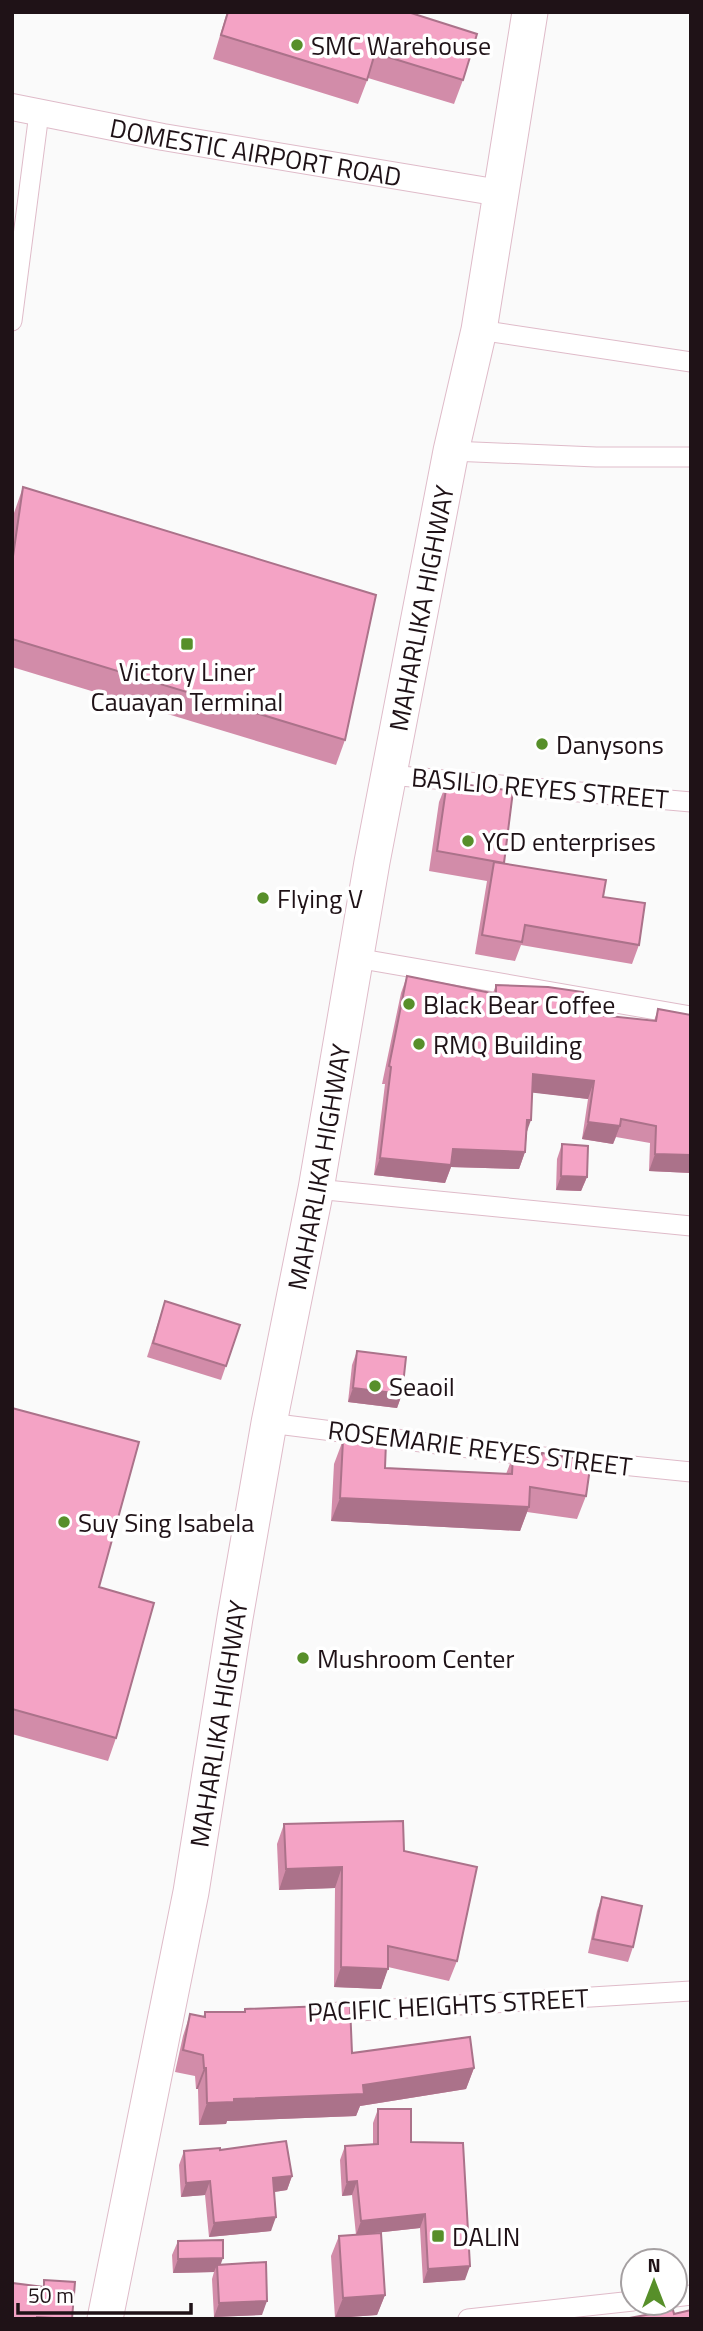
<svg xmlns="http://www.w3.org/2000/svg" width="703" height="2331" font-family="'Titillium Web',sans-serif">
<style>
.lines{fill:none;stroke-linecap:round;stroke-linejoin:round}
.street-casing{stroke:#dfbbc9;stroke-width:21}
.secondary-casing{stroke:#dfbbc9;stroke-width:28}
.highway-casing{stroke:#dfbbc9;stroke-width:37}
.street{stroke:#fff;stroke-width:19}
.secondary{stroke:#fff;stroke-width:26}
.highway{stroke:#fff;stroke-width:35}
.wall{fill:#d28ca9}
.shaded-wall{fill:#ab728a}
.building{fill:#f4a3c5;stroke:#ab728a;stroke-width:2}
.poi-dot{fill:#578f2a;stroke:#fff;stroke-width:2.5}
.labels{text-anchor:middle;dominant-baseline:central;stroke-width:7;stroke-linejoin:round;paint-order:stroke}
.poi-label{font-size:26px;fill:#1f1217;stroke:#fff;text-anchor:start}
.street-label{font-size:26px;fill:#1f1217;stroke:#fff}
</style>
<rect width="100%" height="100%" fill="#fafafa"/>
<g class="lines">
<!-- street casing -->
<g class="street-casing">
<g id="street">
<path d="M12 321 39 113"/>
<path d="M479 330 691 362"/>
<path d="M451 451 596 457H691"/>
<path d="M389 775 691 802"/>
<path d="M356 958 691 1016"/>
<path d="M316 1189 691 1226"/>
<path d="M269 1423 524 1455 691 1472"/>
<path d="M325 2013 691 1991"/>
<path d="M675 2297 691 2295"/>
<path d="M468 2319 633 2301"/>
</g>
</g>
<!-- secondary casing -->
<g class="secondary-casing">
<g id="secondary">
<path id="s1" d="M12 107 163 137 500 193"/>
</g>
</g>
<!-- highway casing -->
<g class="highway-casing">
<g id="highway">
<path id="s2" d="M105 2319 191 1892 235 1618 269 1423 316 1189 372 862 451 451 479 330 530 12"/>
</g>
</g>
<!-- street -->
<use href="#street" class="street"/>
<!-- secondary -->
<use href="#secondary" class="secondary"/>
<!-- highway -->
<use href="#highway" class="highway"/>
</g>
<!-- wall -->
<g class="wall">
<path d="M227 12H408L463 80 454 104 368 78 358 104 213 59Z"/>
<path d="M23 487 345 740 336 765 12 667V523L14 513Z"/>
<path d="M447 782 513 791 503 864 603 897 639 945 632 964 521 945 515 961 475 954 487 881 429 871 439 802Z"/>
<path d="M407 976 493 993 496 985 580 1013 654 1021 658 1009 691 1015V1173L649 1171 650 1143 616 1137 613 1144 582 1139 588 1099 532 1092 527 1132 525 1152 519 1169 451 1167 445 1183 374 1175 385 1084H382L401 993Z"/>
<path d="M562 1144 587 1177 581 1191 556 1190 557 1159Z"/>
<path d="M165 1301 240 1325 221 1380 147 1357Z"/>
<path d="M357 1351 402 1394 397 1408 348 1402 352 1365Z"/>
<path d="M12 1408 99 1587 116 1738 108 1761 12 1734Z"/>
<path d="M343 1440 385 1468 506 1474 513 1456 540 1458 542 1453 586 1496 577 1519 527 1512 520 1531 331 1521 334 1464Z"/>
<path d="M284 1824 404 1851 457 1961 449 1981 388 1967 381 1989 334 1987 335 1888 279 1890 277 1844Z"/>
<path d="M602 1897 633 1947 628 1962 588 1953 597 1911Z"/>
<path d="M245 2009 352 2053 474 2068 466 2089 360 2106 356 2116 227 2121 226 2124 199 2125 198 2089H196L195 2076 175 2072 183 2036 190 2014 203 2017 205 2012H244Z"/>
<path d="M378 2109 411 2142 465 2280 423 2283 420 2228 356 2235 352 2195 342 2196 340 2160 345 2146 373 2144V2123Z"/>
<path d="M220 2150 292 2176 287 2190 274 2192 271 2231 209 2237 205 2195 181 2197 179 2165 184 2151Z"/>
<path d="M339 2236 385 2295 377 2315 335 2318 331 2256Z"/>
<path d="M178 2241 221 2265 262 2315 214 2317 212 2279 214 2272 173 2273 172 2255Z"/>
</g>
<!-- shaded-wall -->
<g class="shaded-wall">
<path d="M533 1074 594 1081 588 1099 527 1092Z"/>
<path d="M527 1120H531L525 1137Z"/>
<path d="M588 1122 620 1126 613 1144 582 1139Z"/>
<path d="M453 1149 525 1152 519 1169 451 1167 445 1183 374 1175 380 1158Z"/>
<path d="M655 1154 691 1155V1173L649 1171Z"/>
<path d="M561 1176 587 1177 581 1191 556 1190Z"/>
<path d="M353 1388 402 1394 397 1408 348 1402Z"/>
<path d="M340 1498 529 1507 520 1531 331 1521Z"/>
<path d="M342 1867 335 1888 279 1890 286 1869Z"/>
<path d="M341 1967 388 1969 381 1989 334 1987Z"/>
<path d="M204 2068H206L198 2089H196Z"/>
<path d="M474 2068 466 2089 360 2106 356 2116 227 2121 226 2124 199 2125 207 2103 363 2085Z"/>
<path d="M292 2176 287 2190 268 2193 273 2178Z"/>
<path d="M210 2181 205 2195 181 2197 186 2183Z"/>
<path d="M357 2181 352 2195 342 2196 347 2182Z"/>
<path d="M425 2214 420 2228 356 2235 361 2221Z"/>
<path d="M276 2217 271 2231 209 2237 214 2223Z"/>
<path d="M223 2258 218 2272 217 2265 214 2272 173 2273 178 2259Z"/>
<path d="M470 2266 465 2280 423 2283 428 2269Z"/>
<path d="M385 2295 377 2315 335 2318 343 2298Z"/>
<path d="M267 2301 262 2315 214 2317 219 2303Z"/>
</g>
<!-- building -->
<g class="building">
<path d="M228 12H408L477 34 463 80 375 53 367 80 221 35Z"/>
<path d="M23 487 376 595 345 740 12 639V563Z"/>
<path d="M447 782 513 791 504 863 437 851Z"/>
<path d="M494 862 606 880 603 897 645 903 639 945 525 925 522 942 482 935Z"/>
<path d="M407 976 496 994V985L548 987 583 992 580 1013 656 1021 658 1009 691 1015V1155L655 1154 656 1126 621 1119 620 1126 588 1122 594 1081 533 1074 531 1120H527L525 1152 453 1149 451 1165 380 1158 391 1067 389 1066Z"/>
<path d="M562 1144 588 1146 587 1177 561 1176Z"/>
<path d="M165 1301 240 1325 226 1366 153 1343Z"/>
<path d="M357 1351 406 1357 402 1394 353 1388Z"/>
<path d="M12 1408 139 1442 99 1587 154 1603 116 1738 12 1709Z"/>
<path d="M343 1440 386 1442 385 1468 512 1474 513 1456 541 1458 542 1453 591 1461 586 1496 530 1487 529 1507 340 1498Z"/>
<path d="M403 1821 404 1851 477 1867 457 1961 388 1946V1969L341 1967 342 1867 286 1869 284 1824Z"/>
<path d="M602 1897 642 1906 633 1947 593 1939Z"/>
<path d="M350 2005 352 2053 470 2037 474 2068 363 2085 364 2094 234 2099V2102L207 2103 206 2068H204L203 2055 183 2050 190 2014 205 2017V2012H245V2009Z"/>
<path d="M378 2109H411V2142L463 2143 470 2266 428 2269 425 2214 361 2221 357 2181 347 2182 345 2146 378 2144Z"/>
<path d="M286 2141 292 2176 273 2178 276 2217 214 2223 210 2181 186 2183 184 2151 220 2148V2150Z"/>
<path d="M381 2233 385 2295 343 2298 339 2236Z"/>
<path d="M223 2240V2258L178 2259V2241Z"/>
<path d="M266 2262 267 2301 219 2303 217 2265Z"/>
<path d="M44 2280 75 2282 72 2319 37 2317V2319H12V2283L44 2287Z"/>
<path d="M673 2310 674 2314 691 2310V2319H624Z"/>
</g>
<!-- markers -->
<g class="poi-dot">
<circle cx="297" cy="45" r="7"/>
<rect x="180" y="637" width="14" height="14" rx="3.5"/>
<circle cx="542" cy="744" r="7"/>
<circle cx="468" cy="841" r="7"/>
<circle cx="263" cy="898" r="7"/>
<circle cx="409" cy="1004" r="7"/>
<circle cx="419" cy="1044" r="7"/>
<circle cx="375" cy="1386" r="7"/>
<circle cx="64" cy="1522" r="7"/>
<circle cx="303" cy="1658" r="7"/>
<rect x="431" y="2229" width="14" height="14" rx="3.5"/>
</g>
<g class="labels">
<!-- poi labels -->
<g class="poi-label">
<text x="311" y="45">SMC Warehouse</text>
<text x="187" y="671" text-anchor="middle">Victory Liner<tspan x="187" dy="30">Cauayan Terminal</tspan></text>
<text x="556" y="744">Danysons</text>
<text x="482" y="841">YCD enterprises</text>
<text x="277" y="898">Flying V</text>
<text x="423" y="1004">Black Bear Coffee</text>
<text x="433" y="1044">RMQ Building</text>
<text x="389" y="1386">Seaoil</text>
<text x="78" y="1522">Suy Sing Isabela</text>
<text x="317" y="1658">Mushroom Center</text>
<text x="452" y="2236">DALIN</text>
</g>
<!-- street labels -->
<g class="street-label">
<text stroke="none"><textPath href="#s1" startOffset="248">DOMESTIC AIRPORT ROAD</textPath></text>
<text stroke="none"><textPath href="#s2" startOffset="1740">MAHARLIKA HIGHWAY</textPath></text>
<text transform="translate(540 788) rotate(5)">BASILIO REYES STREET</text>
<text stroke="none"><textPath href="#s2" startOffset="1172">MAHARLIKA HIGHWAY</textPath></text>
<text transform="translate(480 1448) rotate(7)">ROSEMARIE REYES STREET</text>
<text stroke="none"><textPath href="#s2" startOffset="606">MAHARLIKA HIGHWAY</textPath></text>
<text transform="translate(448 2005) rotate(-3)">PACIFIC HEIGHTS STREET</text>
</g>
</g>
<!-- border -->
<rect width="703" height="2331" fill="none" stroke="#1f1217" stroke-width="28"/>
<!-- north arrow -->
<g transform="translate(654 2282)"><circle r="33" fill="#ffffff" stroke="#a5a0a2" stroke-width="2"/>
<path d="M0-5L12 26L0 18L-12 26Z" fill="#578f2a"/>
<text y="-10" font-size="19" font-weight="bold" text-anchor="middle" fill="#1f1217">N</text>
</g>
<!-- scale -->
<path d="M18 2303v10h173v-10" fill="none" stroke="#1f1217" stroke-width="3.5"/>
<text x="28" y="2303" font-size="21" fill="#1f1217" stroke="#ffffff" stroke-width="5" paint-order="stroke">50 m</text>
</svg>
